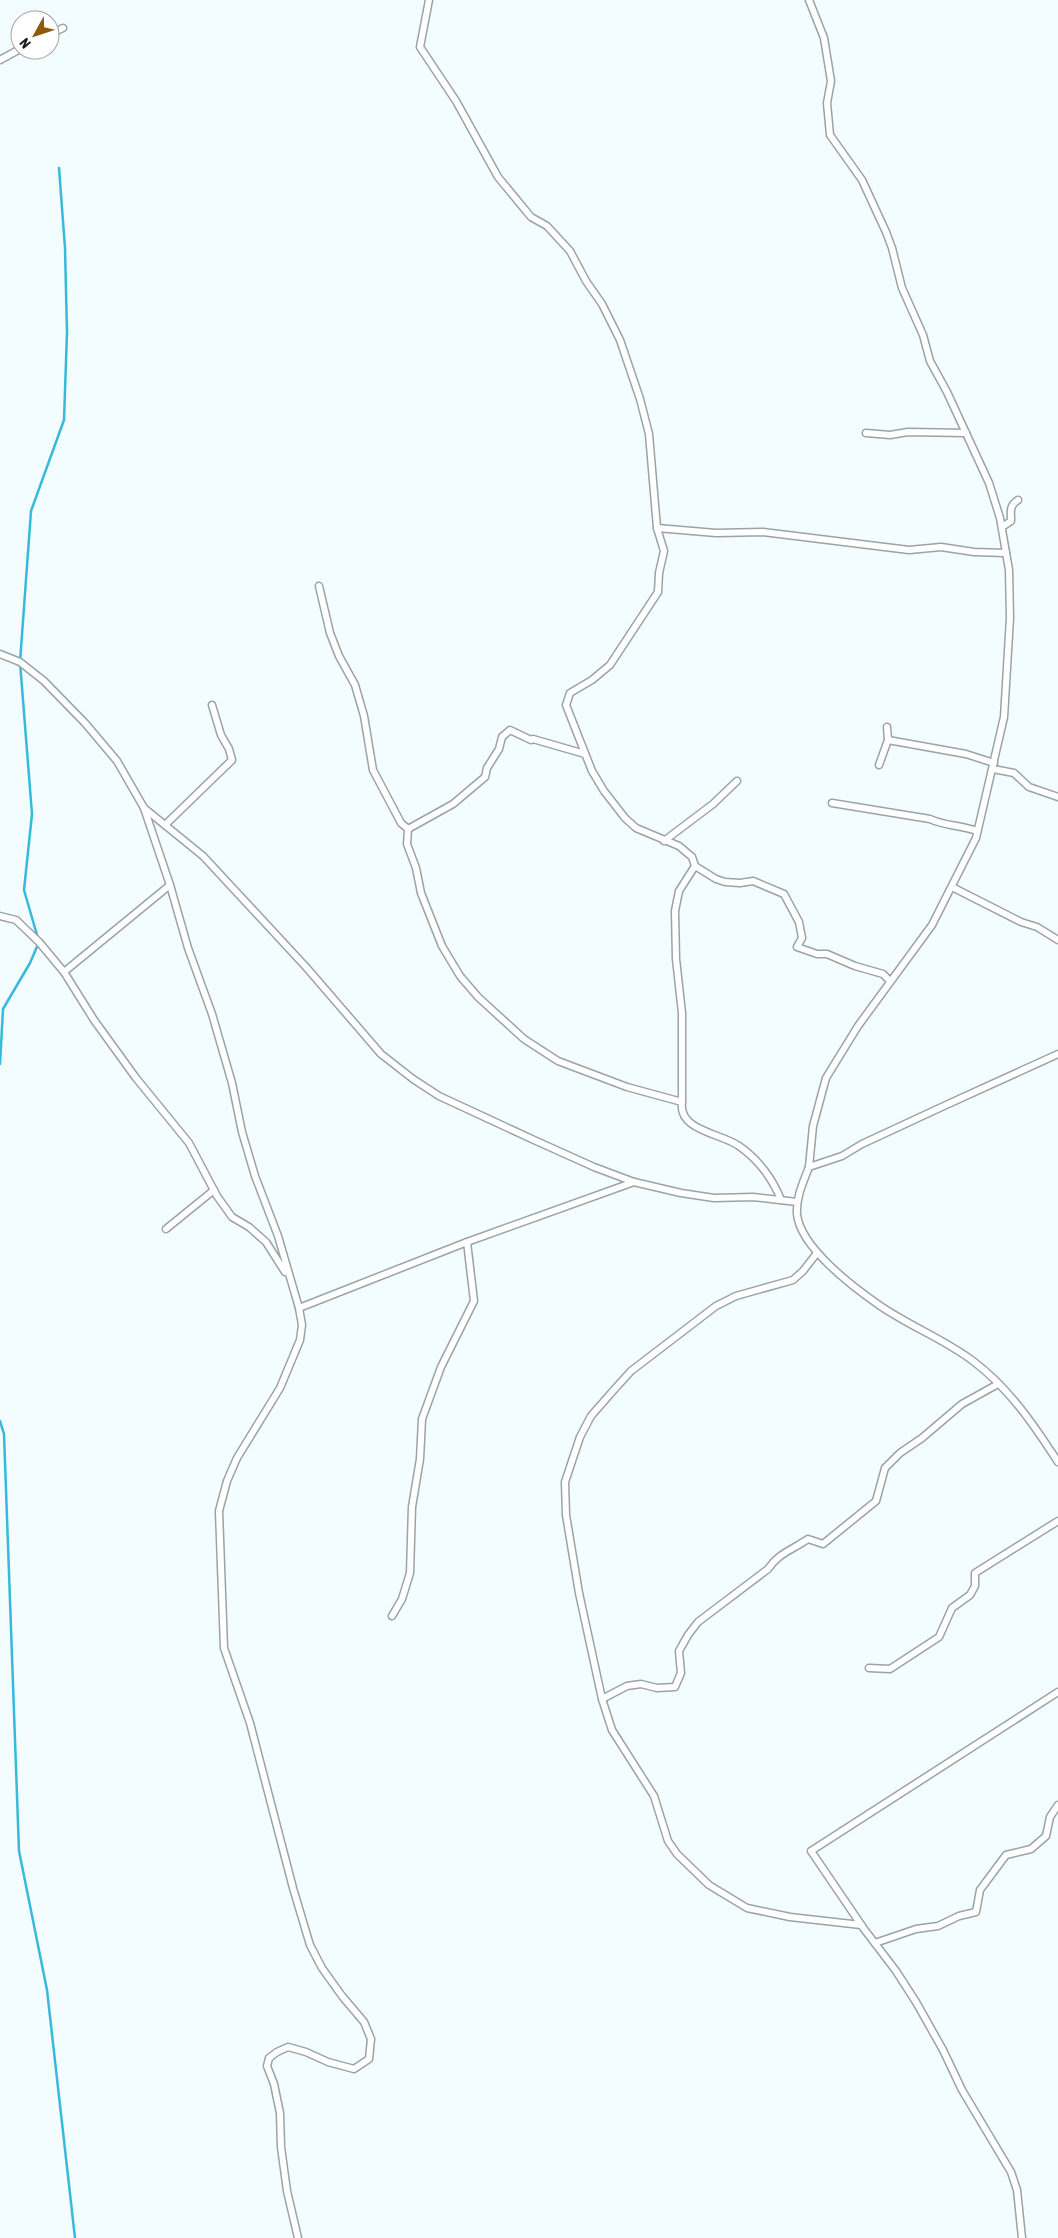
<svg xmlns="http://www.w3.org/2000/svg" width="1058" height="2238" font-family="'Asap Condensed',sans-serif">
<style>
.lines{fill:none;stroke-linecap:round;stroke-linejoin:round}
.stream{stroke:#36badb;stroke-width:2.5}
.minor-casing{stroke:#9ba3a6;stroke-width:9}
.minor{stroke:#fff;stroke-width:6}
</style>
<rect width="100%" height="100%" fill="#f3fcff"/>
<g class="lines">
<!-- stream -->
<g class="stream">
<path d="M0 1064 3 1009 30 963 39 942 24 890 32 814 20 662 31 511 64 420 67 332 65 248 59 168"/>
<path d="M0 1421 4 1434 19 1851 47 1990 75 2238"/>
</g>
<!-- minor casing -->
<g class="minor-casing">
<g id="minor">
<path d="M429 0 420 47 456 101 498 177 531 217 547 226 570 251 586 281 602 304 620 340 640 399 649 434 657 528 664 551 659 573 658 592 610 665 592 680 570 693 566 705 592 771 604 791 625 818 636 828 679 846 692 857 695 866 679 891 675 911 676 959 682 1013V1102"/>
<path d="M809 0 824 38 831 81 827 103 830 135 862 180 886 232 892 248 902 288 923 335 930 361 947 392 989 483 1000 518 1009 570 1010 618 1004 717 976 838 932 925 858 1026 826 1078 813 1126 809 1167"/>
<path d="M50 34 63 28"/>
<path d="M0 60 20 49"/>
<path d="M866 433 890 435 908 432 966 433"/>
<path d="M1002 527 1011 521C1011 511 1009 506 1018 500"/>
<path d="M657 528 716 533 763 532 909 550 941 547 974 552 1006 553"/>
<path d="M319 586 330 633 339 656 355 685 364 716 373 770 401 823 408 829 407 844 416 868 421 893 442 946 460 976 478 997 524 1039 558 1061 627 1087 682 1102C678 1131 721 1133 739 1146 758 1159 773 1179 781 1200"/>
<path d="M0 654 20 662 44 681 85 723 117 761 144 808 203 856 306 967 381 1054 413 1079 439 1096 534 1140 594 1167 634 1182 681 1193 714 1198 753 1197 797 1202"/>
<path d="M888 740 966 754 994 763"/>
<path d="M879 765 888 740 887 727"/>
<path d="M993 769 1014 773 1029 787 1058 797"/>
<path d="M832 803 930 819C945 826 961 825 977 831"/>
<path d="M144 808 170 885 188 948 212 1014 232 1083 242 1132 255 1176 278 1236 299 1308 302 1325 300 1340 280 1388 237 1458 227 1481 219 1511 224 1648 250 1723 293 1888 310 1945 322 1968 342 1996 364 2022 371 2039 369 2059 354 2069 328 2062 306 2052 288 2047 277 2052 269 2058 267 2066 274 2084 280 2113 281 2147 287 2191 298 2238"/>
<path d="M165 825 232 760 229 749 221 735 212 705"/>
<path d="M408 829 453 804 485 777 487 768 499 749 502 737 510 730 531 740 533 739 585 754"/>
<path d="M664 841 713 804 737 781"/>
<path d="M695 866 716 879 725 882 740 883 753 881 784 894 799 922 802 938 797 947 817 954H827L855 966 883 974 890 981"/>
<path d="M952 887 1021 922 1037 927 1058 940"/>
<path d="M0 916 16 920 39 942 64 972 94 1020 136 1078 189 1143 217 1196 232 1217 249 1227 266 1242 285 1272"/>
<path d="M64 972 170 885"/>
<path d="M1058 1054 946 1105 862 1144 842 1156 809 1167C803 1183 796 1197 797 1214 800 1247 853 1287 879 1305 909 1326 944 1339 973 1361 1009 1388 1034 1425 1058 1462"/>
<path d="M166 1229 214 1190"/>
<path d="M817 1253 803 1271 793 1280 736 1296 716 1306 631 1371 612 1392 591 1416 580 1437 565 1482 566 1515 579 1593 602 1699 612 1730 654 1796 668 1841 677 1854 709 1885 747 1908 790 1917 861 1925 896 1971 916 2002 943 2050 962 2090 1011 2172 1017 2190 1022 2238"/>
<path d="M299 1308 467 1242 634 1182"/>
<path d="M392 1616 402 1599 410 1573 412 1507 420 1459 422 1419 441 1367 474 1301 467 1242"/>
<path d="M869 1668 890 1669 939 1637 952 1608 970 1595 975 1586V1573L1058 1521"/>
<path d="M602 1699 627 1686 641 1684 657 1688 675 1687 681 1673 679 1651 688 1635 698 1622 768 1569C779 1553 792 1550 808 1539L823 1544 876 1501 885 1468 900 1453 922 1438 962 1404 998 1384"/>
<path d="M862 1926 811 1851 1058 1692"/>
<path d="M875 1943 916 1929 938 1926 959 1916 976 1912 980 1890 1006 1855 1031 1849 1046 1836 1050 1817 1058 1805"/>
</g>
</g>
<!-- minor -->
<use href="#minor" class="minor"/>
</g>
<!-- north arrow -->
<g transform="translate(35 35) rotate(230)"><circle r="24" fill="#ffffff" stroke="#a3a5a5"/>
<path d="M0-4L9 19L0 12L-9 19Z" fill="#8f590c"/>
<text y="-8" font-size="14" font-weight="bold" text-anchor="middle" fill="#1a1d1e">N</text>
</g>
</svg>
